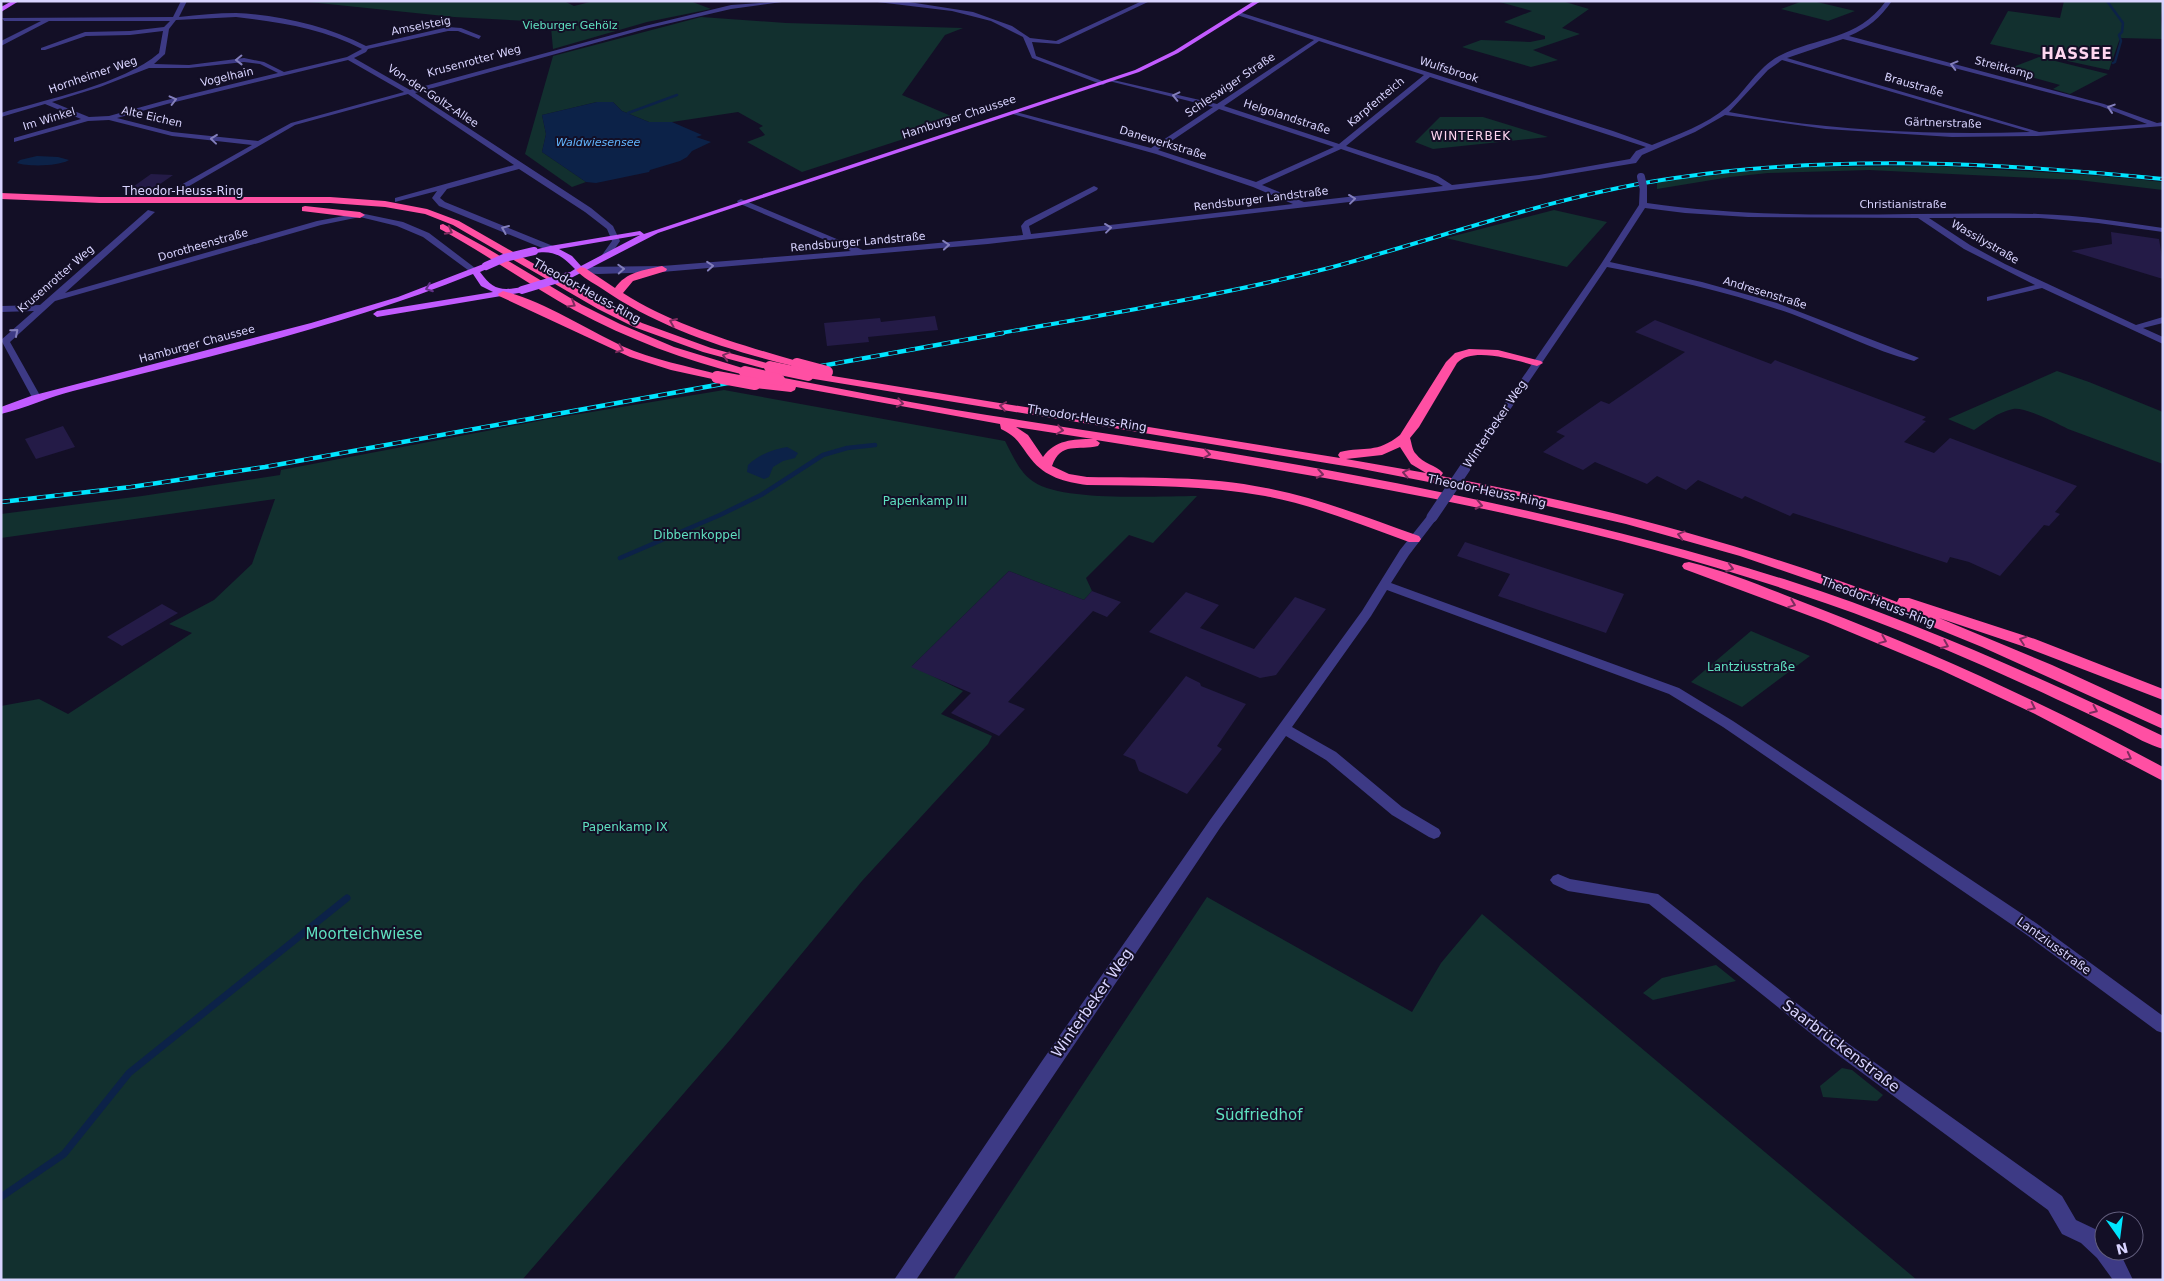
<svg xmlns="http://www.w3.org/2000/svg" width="2164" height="1281" font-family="'DejaVu Sans',sans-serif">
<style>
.green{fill:#12302f}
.water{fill:#0c2248}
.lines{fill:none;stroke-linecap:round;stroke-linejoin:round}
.stream-far2{stroke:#0c2248;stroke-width:2.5}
.stream-far1{stroke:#0c2248;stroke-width:4.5}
.stream{stroke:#0c2248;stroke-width:7}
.building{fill:#241b47}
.minor{fill:#3d3a85;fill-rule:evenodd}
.major{fill:#c25bff;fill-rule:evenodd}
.highway{fill:#ff4fa3;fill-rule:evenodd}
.rail-far1-casing{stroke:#00e5ff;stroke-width:4}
.rail-casing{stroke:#00e5ff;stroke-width:4.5}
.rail-far1{stroke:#130f26;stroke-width:2.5;stroke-dasharray:8;stroke-linecap:butt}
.rail{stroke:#130f26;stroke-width:3;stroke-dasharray:9;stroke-linecap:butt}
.minor-bridge-far1{stroke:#3d3a85;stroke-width:8}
.minor-bridge{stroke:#3d3a85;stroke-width:11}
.major-bridge{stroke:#c25bff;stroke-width:8}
.highway-bridge{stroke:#ff4fa3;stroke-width:12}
.oneway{stroke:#837fbc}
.oneway2{stroke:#7d2c5e}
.oneway3{stroke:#623188}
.labels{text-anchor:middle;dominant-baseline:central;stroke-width:4;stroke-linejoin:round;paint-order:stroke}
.far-park-label{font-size:11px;fill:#5fe0c0;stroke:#130f26}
.far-street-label{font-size:11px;fill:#d9d4ff;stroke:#130f26}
.far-water-label{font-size:11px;font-style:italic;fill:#62b6ff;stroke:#130f26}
.far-quarter-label{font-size:12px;letter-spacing:1px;fill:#ffd6f0;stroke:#130f26}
.street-label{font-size:12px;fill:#d9d4ff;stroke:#130f26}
.park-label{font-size:12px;fill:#5fe0c0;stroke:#130f26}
.far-district-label{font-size:15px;font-weight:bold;letter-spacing:1px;fill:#ffd6f0;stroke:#130f26}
.near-park-label{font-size:15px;fill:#5fe0c0;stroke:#130f26}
.near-street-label{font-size:15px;fill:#d9d4ff;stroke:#130f26}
</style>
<rect width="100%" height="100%" fill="#130f26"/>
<!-- green -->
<g class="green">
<path d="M299 1H564L574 6 594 1H690L711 9 647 22 553 49 551 27 528 21 454 17Z"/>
<path d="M1496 1H1562L1589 9 1562 28 1580 34 1533 50 1558 60 1531 67 1462 47 1481 40 1530 42 1545 39V36L1504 22 1532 11Z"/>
<path d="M1803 1 1817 2 1855 11 1828 21 1781 9Z"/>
<path d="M2064 1H2163L2161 19 2163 39 2120 38 2109 70 1990 44 2008 11 2060 18Z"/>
<path d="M701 17 786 23 963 28 945 35 902 95 951 116 948 117 959 121 802 172 747 142 765 135 759 128 763 126 738 112 672 122H649L622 111 613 102H597L542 115 546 134 542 152 586 182 572 187 525 154 553 56Z"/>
<path d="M2039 57 2108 74 2070 94 2053 89 2060 85 2005 70Z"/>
<path d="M1440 117H1483L1548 137 1433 149 1415 142Z"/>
<path d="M1937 166C2013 171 2088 173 2163 182V190L2078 180 1869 170 1768 173 1730 177 1657 189V182L1740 172 1810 167Z"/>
<path d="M1554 210 1607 222 1567 267 1446 238Z"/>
<path d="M2057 371 2089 382 2163 412V464L2068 429C2056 423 2026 407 2013 409 1998 412 1986 422 1974 430L1948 419Z"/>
<path d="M724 390 1005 441C1013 456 1019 472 1034 482 1063 502 1159 496 1197 496L1153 543 1129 535 1086 578 1092 591 1084 600 1009 571 912 666 963 691 941 714 992 736 988 744 862 881 730 1040 522 1280H1V706L39 699 68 714 192 633 169 624 214 600 252 564 275 499 1 538V514L142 496 280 475 281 470 549 419Z"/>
<path d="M1751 631 1810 656 1742 707 1691 682Z"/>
<path d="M1207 897 1412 1012 1441 963 1482 914 1917 1280H953Z"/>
<path d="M1716 965 1736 981 1653 1000 1643 993 1662 978Z"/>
<path d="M1842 1068 1852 1070 1883 1095 1877 1101 1823 1097 1820 1086Z"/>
</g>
<!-- water -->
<g class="water">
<path d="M597 102H613L622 111 649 122H672L702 135 696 137 711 142 692 151 687 157 680 161 650 170 649 172 596 183 586 182 542 152 546 134 542 115Z"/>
<path d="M37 156 58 157 69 160C60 166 28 167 17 163L20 160Z"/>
<path d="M787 447 798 453 795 458 783 461 773 467 769 477 764 479 747 472 748 465C758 455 773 449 787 447Z"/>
</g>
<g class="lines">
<!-- stream-far2 -->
<g class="stream-far2">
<path d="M2107 1 2123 23 2122 32 2119 35 2121 41 2115 62 2113 63"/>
<path d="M628 113 677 95"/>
</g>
<!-- stream-far1 -->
<path class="stream-far1" d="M620 558 720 515 761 495 823 455 847 448 875 445"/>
<!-- stream -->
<path class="stream" d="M1 1197 64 1154 129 1073 347 898"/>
</g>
<!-- building -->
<g class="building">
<path d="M151 174 173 175 146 194H123Z"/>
<path d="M2111 232 2159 239 2163 263V279L2071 251 2112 244Z"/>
<path d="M935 316 938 330 868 337 869 342 827 346 824 323 880 318 881 322Z"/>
<path d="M1655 320 1771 364 1775 360 1926 417 1922 420 1926 421 1904 442 1934 453 1950 438 2077 486 2055 512 2060 514 2049 526 2044 525 2000 576 1969 562 1950 557 1947 563 1793 513 1790 516 1745 496 1742 499 1698 480 1686 490 1657 476 1647 484 1595 462 1583 470 1543 452 1565 436 1556 432 1601 401 1609 404 1685 352 1635 332Z"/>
<path d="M63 426 75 447 36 459 25 439Z"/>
<path d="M1465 542 1624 594 1606 633 1498 596 1510 574 1457 556Z"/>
<path d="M1009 571 1084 600 1092 591 1121 602 1107 617 1093 611 1008 702 1025 709 999 736 951 713 971 693 911 667Z"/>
<path d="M1186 592 1219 605 1200 628 1254 649 1295 597 1326 609 1276 675 1260 678 1149 632Z"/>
<path d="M162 604 178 613 122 646 107 637Z"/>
<path d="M1186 676 1200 683 1201 686 1246 704 1217 746 1222 749 1187 794 1139 771 1135 760 1123 755Z"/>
</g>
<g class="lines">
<!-- minor -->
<g class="minor">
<path d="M181 1H187L179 17C198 15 218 13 236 13 280 15 327 26 366 46L448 27 461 28 481 36 479 39 458 31H448L368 49 366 52 354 58 410 90 645 26 731 5 789 1 731 9 649 28 415 93 591 208 613 226 620 241 609 257H606L602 255 612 241 607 229 585 212 519 169 447 189 440 198 445 202 553 246V250H547L439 206 432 198 437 191 395 202V198L514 165 408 94 295 125 184 189 180 187 181 185 252 145 172 136 109 120 88 121 14 142V138L81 119 45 104 1 117V113C48 99 123 84 159 53L163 31 130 35 86 36 45 50H41V48L85 32 130 31 164 27 170 21H49L1 46V41L41 21H4L2 18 173 17ZM236 17C280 22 322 28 362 49L347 57 284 72 264 62 244 58 189 65 154 64 165 54 169 29 176 20ZM348 60 404 92 291 123 258 141 172 132 117 118 167 104ZM244 62 260 64 278 73 163 101 109 116 89 117 52 102 100 87 149 68H189Z"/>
<path d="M869 1 909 2 973 12 1012 26 1030 38 1056 41 1142 1H1150L1059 44 1032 42 1036 56 1105 82 1106 83 1103 85 1032 58 1023 37 991 21 952 11Z"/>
<path d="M1886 1H1892C1880 18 1868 28 1849 36L2104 104 2157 123 2163 122V126L2037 136 1952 137 1826 129 1725 115 1695 132 1642 155 1636 163 1539 179 1452 190 988 244 662 272 598 274 581 273 577 270 581 267 662 266 851 251 738 203 737 201 741 199 863 250 1023 235 1021 226 1025 221 1094 186 1098 188 1097 190 1031 225 1029 226 1031 234 1293 204 1253 187 1156 154 1009 113 1012 111 1151 148 1213 107 1109 81V79L1217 104 1314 40 1237 15 1239 12 1613 131 1652 145C1678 134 1706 125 1727 107 1746 91 1757 68 1779 56 1818 36 1857 41 1886 1ZM1843 39 2100 106 2147 124 2039 132 1787 58ZM1319 41 1424 75 1339 144 1224 106ZM1782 60 2030 132C1930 135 1827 131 1729 112L1768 70ZM1430 77 1646 147 1636 151 1630 159 1539 175 1452 185 1438 176 1346 146ZM1219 109 1334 147 1256 182 1158 150ZM1341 149 1432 180 1443 186 1304 202 1262 185Z"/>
<path d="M1640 184 1647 186V203C1776 222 1908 211 2038 214 2080 215 2122 222 2163 228V232L2098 223 2040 218H1929L1970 245 2005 264 2136 325 2163 317V323L2143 328 2163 337V344L2042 288 1987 301V297L2035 285 1964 249 1918 218 1748 217 1685 213 1645 208 1610 262 1702 282 1777 303 1919 358 1914 361C1872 350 1833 329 1792 314 1732 293 1670 279 1607 267L1469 470H1461L1460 468 1601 264 1639 205Z"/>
<path d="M148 210 155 212 65 293 317 221 360 213 403 222 429 233 479 271 472 273 423 237 397 226 360 217 321 225 55 301 10 342 42 399 40 401H34L1 340 34 311 1 312V306L40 305Z"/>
<path d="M1432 514 1438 517 1409 555 1391 583 1679 688 1733 721 2036 923 2163 1016V1033L2157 1031 2024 933 1723 727 1669 694 1387 590 1371 616 1292 727 1336 752 1402 807 1439 829 1441 833 1439 837 1434 839 1429 837 1392 815 1326 760 1286 736 1220 828 916 1280H894L1042 1061 1210 820 1362 611 1400 550 1428 515Z"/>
<path d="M1558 874 1570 879 1658 894 1846 1042 2062 1196 2076 1220 2095 1229 2104 1238V1251H2117L2122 1257 2133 1280H2113L2097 1258 2081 1243 2062 1234 2048 1210 1834 1052 1649 904 1568 891 1553 884 1550 880 1553 876Z"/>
</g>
<!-- major -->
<g class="major">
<path d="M12 1H19L1 12V7Z"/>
<path d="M1254 1H1261L1178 53 1139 72 658 233 571 278 564 276 575 269C561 255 554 250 534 253L530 251 550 246 640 231 644 234 1135 70 1174 51ZM640 235 581 266 572 256 559 249Z"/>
<path d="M486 263 489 264V268L480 272C493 290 501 291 522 287L525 288V292L377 317 373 314 377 311 493 292 481 286 473 274C344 326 208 357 73 391 49 397 26 408 1 414V407L31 396 311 323 398 297Z"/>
</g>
<!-- highway -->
<g class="highway">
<path d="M1 193 100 197H330L385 201 427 209 459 221 606 305 642 323 711 348 774 365 776 367 770 370 703 352 634 327 598 309 453 225 425 214 385 207 330 203H100L1 199Z"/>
<path d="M305 206 360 212 365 215 360 218 302 211V207Z"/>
<path d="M443 224 485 247 582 305 620 324 674 347 749 370 751 372 745 375C686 361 628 339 574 310 528 284 486 254 440 229V225Z"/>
<path d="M662 266 667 269 666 271 633 281 623 293C675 326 738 344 797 361L799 363 797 365 793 366C727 350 657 327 601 288 593 283 582 277 576 270L581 267 585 268 615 288C626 272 644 270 662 266Z"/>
<path d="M503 291C543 301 584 328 622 346 654 360 687 366 721 375L723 377 717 380 671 370 630 357 499 296 498 294Z"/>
<path d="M1469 349 1498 350 1541 361 1543 363 1537 366C1517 361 1473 346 1457 363L1419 427 1410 438C1412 444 1412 450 1416 454 1423 464 1436 465 1443 473L1441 476C1597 505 1749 545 1897 602L1899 598H1909L2035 639 2163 689V700L2025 647 1939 618 2052 665 2163 716V729L1982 647 1862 598 1740 556 1626 524 1521 500 1357 468 808 378 802 375 808 372 1340 458 1338 455 1340 452C1366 446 1376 454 1400 435L1446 362 1455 353ZM1400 447 1411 464 1426 473 1346 459 1382 455Z"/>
<path d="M779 377C838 388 897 400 956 410 1061 427 1166 442 1270 460 1445 490 1620 528 1790 581 1918 622 2041 678 2163 736V749C2149 745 2135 737 2122 730 2100 719 2078 709 2056 699 1981 664 1906 631 1828 604 1592 520 1342 479 1096 440L1100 443 1098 446C1078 451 1061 441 1052 466L1069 474 1087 477C1147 478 1207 476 1266 488 1318 498 1368 518 1419 536L1421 539 1419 542H1409C1362 525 1314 505 1265 496 1206 485 1146 486 1087 485 1065 482 1045 477 1031 459 1020 445 1018 437 1001 429L1000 424 796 387 795 390 791 392 755 388 749 384 755 380 777 383 773 380ZM1016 427 1093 439C1073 439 1055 440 1043 457L1028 435Z"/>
<path d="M1689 562C1733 573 1776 592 1818 608 1936 654 2051 706 2163 767V781L2035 714 1941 670 1826 622 1684 569 1682 566 1684 563Z"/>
</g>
<!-- rail-far1 casing -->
<g class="rail-far1-casing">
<path id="rail-far1" d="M996 334C1107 314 1219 296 1329 268 1445 237 1556 195 1675 178 1837 154 2001 163 2163 179"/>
</g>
<!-- rail casing -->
<g class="rail-casing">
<path id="rail" d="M1 502 131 487 265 467 1003 333"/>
</g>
<!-- rail-far1 -->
<use href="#rail-far1" class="rail-far1"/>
<!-- rail -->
<use href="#rail" class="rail"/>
<!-- minor-bridge-far1 -->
<path class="minor-bridge-far1" d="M1641 177 1643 186"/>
<!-- minor-bridge -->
<path class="minor-bridge" d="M1432 517 1465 468"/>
<!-- major-bridge -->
<g class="major-bridge">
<path d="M486 266 504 258 534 251"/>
<path d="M522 290 568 276"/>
</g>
<!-- highway-bridge -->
<g class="highway-bridge">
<path d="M797 364 827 372"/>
<path d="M770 367 808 375"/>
<path d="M745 372 779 380"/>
<path d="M717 377 755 384"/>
</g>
</g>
<!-- one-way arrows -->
<defs><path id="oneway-chevron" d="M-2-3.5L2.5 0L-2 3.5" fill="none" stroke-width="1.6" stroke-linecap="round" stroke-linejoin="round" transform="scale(1.25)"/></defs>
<g class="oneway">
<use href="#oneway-chevron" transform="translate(239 60) rotate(179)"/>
<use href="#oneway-chevron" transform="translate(1954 65) rotate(-165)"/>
<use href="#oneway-chevron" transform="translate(1176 96) rotate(-167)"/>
<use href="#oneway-chevron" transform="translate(173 100) rotate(-14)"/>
<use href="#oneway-chevron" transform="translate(2111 108) rotate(-162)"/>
<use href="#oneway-chevron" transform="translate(214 139) rotate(-174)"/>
<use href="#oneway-chevron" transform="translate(1352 199) rotate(-7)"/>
<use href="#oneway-chevron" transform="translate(1108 228) rotate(-7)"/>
<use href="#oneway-chevron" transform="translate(505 229) rotate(-157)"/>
<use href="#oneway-chevron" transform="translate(946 245) rotate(-5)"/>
<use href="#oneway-chevron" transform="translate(710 266) rotate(-5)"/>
<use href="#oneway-chevron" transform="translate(621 269) rotate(-3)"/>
<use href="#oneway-chevron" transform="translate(15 332) rotate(-41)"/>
</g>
<g class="oneway2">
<use href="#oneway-chevron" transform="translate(449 231) rotate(28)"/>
<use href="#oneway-chevron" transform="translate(572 304) rotate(30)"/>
<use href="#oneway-chevron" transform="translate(673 322) rotate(-157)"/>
<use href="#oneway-chevron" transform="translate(620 349) rotate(22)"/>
<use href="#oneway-chevron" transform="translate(726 356) rotate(-165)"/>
<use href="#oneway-chevron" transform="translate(900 403) rotate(11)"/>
<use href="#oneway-chevron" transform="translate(1003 406) rotate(-171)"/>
<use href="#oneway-chevron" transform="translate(1060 430) rotate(9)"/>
<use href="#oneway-chevron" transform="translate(1207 454) rotate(9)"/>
<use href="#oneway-chevron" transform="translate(1406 473) rotate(-169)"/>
<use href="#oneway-chevron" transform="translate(1320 474) rotate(10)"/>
<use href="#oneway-chevron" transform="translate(1479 505) rotate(12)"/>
<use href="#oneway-chevron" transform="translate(1681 535) rotate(-165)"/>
<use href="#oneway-chevron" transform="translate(1730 568) rotate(16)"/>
<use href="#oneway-chevron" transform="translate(1792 604) rotate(21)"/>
<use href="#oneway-chevron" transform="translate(1883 640) rotate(22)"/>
<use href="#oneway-chevron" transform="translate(2023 640) rotate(-161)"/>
<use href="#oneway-chevron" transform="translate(1945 645) rotate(23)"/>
<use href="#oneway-chevron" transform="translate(2032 707) rotate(26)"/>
<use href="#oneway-chevron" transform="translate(2094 710) rotate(24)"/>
<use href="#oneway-chevron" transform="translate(2128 757) rotate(27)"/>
</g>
<use class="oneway3" href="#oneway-chevron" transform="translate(429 288) rotate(159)"/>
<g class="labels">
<!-- far-park labels -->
<g class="far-park-label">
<text x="570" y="25">Vieburger Gehölz</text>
</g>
<!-- far-street labels -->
<g class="far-street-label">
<text transform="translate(421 26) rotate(-11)">Amselsteig</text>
<text transform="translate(474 61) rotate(-15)">Krusenrotter Weg</text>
<text transform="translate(2004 68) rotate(15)">Streitkamp</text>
<text transform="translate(1449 70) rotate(18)">Wulfsbrook</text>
<text transform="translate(93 75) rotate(-19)">Hornheimer Weg</text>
<text transform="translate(227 77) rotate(-13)">Vogelhain</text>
<text transform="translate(1230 85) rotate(-34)">Schleswiger Straße</text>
<text transform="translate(1914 85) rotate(16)">Braustraße</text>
<text transform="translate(433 96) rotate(33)">Von-der-Goltz-Allee</text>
<text transform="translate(1376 102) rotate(-40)">Karpfenteich</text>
<text transform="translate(152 117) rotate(13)">Alte Eichen</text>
<text transform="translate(959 117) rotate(-18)">Hamburger Chaussee</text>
<text transform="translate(1287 117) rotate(18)">Helgolandstraße</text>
<text transform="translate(49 119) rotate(-17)">Im Winkel</text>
<text transform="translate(1943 123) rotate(2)">Gärtnerstraße</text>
<text transform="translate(1163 143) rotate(17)">Danewerkstraße</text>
<text transform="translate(1261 199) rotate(-7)">Rendsburger Landstraße</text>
<text x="1903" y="204">Christianistraße</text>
<text transform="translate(858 242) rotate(-5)">Rendsburger Landstraße</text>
<text transform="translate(1985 242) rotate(30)">Wassilystraße</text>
<text transform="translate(203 245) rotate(-16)">Dorotheenstraße</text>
<text transform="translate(56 279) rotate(-41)">Krusenrotter Weg</text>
<text transform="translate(1765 293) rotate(17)">Andresenstraße</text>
<text transform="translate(197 344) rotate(-15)">Hamburger Chaussee</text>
</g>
<!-- far-water labels -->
<g class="far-water-label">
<text x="598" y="142">Waldwiesensee</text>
</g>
<!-- far-quarter labels -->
<g class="far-quarter-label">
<text x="1471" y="136">WINTERBEK</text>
</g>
<!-- street labels -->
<g class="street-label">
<text x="183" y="191">Theodor-Heuss-Ring</text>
<text transform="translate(587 291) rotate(29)">Theodor-Heuss-Ring</text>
<text transform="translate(1087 418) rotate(9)">Theodor-Heuss-Ring</text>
<text transform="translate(1495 424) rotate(-56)">Winterbeker Weg</text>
<text transform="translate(1487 491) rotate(12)">Theodor-Heuss-Ring</text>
<text transform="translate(1878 602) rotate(21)">Theodor-Heuss-Ring</text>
<text transform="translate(2054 946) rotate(36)">Lantziusstraße</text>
</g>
<!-- park labels -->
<g class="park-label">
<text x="925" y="501">Papenkamp III</text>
<text x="697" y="535">Dibbernkoppel</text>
<text x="1751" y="667">Lantziusstraße</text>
<text x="625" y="827">Papenkamp IX</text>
</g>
<!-- far-district labels -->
<g class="far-district-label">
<text x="2077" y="54">HASSEE</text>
</g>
<!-- near-park labels -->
<g class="near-park-label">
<text x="364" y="934">Moorteichwiese</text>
<text x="1259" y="1115">Südfriedhof</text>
</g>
<!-- near-street labels -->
<g class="near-street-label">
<text transform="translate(1092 1003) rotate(-55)">Winterbeker Weg</text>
<text transform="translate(1841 1046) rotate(37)">Saarbrückenstraße</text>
</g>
</g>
<!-- border -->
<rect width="2164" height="1281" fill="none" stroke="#d9d4ff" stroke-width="5"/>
<!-- north arrow -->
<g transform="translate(2119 1236) rotate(166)"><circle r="24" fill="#130f26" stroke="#625e7d"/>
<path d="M0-4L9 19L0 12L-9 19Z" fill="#00e5ff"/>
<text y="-8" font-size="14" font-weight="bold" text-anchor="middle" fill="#d9d4ff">N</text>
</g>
</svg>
